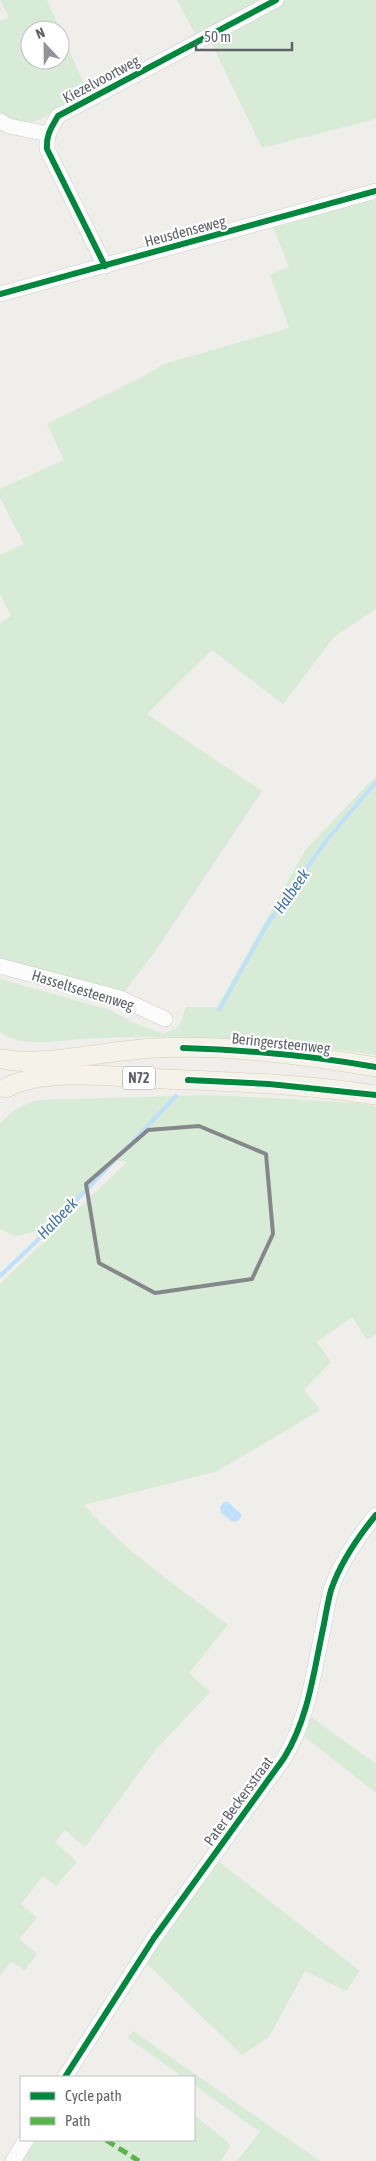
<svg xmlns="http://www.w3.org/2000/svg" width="376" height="2161" font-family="'Asap Condensed',sans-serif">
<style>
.green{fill:#d8ebd6;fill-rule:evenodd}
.water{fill:#bfe0f9}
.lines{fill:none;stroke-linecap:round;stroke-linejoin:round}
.stream{stroke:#bfe0f9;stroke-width:4}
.minor-casing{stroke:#cbcccc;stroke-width:16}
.major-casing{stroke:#d7ceb8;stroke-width:20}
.minor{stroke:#fdfcfc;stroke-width:15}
.major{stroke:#f4f2e9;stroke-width:19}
.quiet{stroke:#58b549;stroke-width:5;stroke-dasharray:10 5;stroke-linecap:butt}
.cycleway-casing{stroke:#fff;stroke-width:9}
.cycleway{stroke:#00873e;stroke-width:6}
.marked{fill:none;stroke:#84888a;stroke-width:4;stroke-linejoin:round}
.labels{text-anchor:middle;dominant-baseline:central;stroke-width:4.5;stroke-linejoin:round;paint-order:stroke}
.shield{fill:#fff;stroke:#8f9295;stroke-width:1}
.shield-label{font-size:14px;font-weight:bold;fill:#5f6368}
.street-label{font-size:15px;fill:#5f6368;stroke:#fff}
.water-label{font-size:16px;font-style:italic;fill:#4174aa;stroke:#fff}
</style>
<rect width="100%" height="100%" fill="#efeeea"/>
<!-- green -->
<g class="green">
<path d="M0 0H47L87 91 41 119 26 124 0 117V21L9 17ZM30 30H60V60H30Z"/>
<path d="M177 0H376V119L262 148 206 32 195 34Z"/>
<path d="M376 198V609L334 637 283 704 212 650 147 714 262 791 154 953 124 992 0 966V623L11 616 0 594V555L24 544 0 497V489L64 460 47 424 142 377 164 364 289 328 270 275 289 267 273 228Z"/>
<path d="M376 776V1055C278 1041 180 1033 81 1039 53 1041 24 1048 0 1032V979L110 1010 132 1022 163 1034 179 1027 186 1007H217L306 849Z"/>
<path d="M211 1095 359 1103 376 1106V1334L367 1340 352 1317 317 1342 331 1362 304 1390 320 1410 218 1471 84 1505C125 1552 179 1587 228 1625L189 1673 210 1692 154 1752 85 1847 65 1830 55 1842 77 1862 56 1886 43 1876 21 1904 37 1918 19 1939 37 1954 25 1970 11 1962 0 1976V1284L127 1162 114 1160 37 1236 34 1232 15 1236 0 1229V1124C12 1110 22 1104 40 1100Z"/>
<path d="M311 1717 376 1764V1793L305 1737Z"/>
<path d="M218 1861 360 1971 346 1991 305 1971 269 2037 242 2055 146 1963Z"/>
<path d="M133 2031 320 2161H237L260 2132 194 2085V2077H183L128 2038Z"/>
<path d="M194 2115 228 2142 230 2146 221 2161H23L36 2140H194Z"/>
</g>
<!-- water -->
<path class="water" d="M224 1502H228L242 1515 238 1521 233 1522 221 1513 220 1507Z"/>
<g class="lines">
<!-- stream -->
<g class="stream">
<path d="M219 1010 268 923 326 841 376 782"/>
<path d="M0 1276 41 1237 176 1096"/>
</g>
<!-- minor casing -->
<g class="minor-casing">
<g id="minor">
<path d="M0 121 9 126 48 134"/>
<path d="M105 266 47 149C46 135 51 128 58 116L276 0"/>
<path d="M0 294 376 191"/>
<path d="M0 966 120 998 165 1019"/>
<path d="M65 2077 154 1938 284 1758C309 1718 314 1669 324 1624 326 1613 328 1601 331 1590 341 1561 357 1538 376 1515"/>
<path d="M13 2161 26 2140"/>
</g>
</g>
<!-- major casing -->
<g class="major-casing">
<g id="major">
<path d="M3 1059C20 1063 35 1061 52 1060 86 1057 120 1050 154 1048 228 1044 303 1055 376 1067"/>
<path d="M6 1088C44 1067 121 1077 164 1079 235 1082 306 1084 376 1095"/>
</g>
</g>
<!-- minor -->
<use href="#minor" class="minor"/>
<!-- major -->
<use href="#major" class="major"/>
<!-- quiet -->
<path class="quiet" d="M106 2140 139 2161"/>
<!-- cycleway casing -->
<g class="cycleway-casing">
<g id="cycleway">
<path d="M105 266 47 149C46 135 51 128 58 116L276 0"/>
<path d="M0 294 376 191"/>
<path d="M183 1048C248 1050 312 1056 376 1067"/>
<path d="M188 1080 269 1084 376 1095"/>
<path d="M65 2077 154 1938 284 1758C309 1718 314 1669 324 1624 326 1613 328 1601 331 1590 341 1561 357 1538 376 1515"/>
</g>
</g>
<!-- cycleway -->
<use href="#cycleway" class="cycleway"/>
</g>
<!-- marked area -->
<path class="marked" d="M199 1126 266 1154 273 1234 252 1279 155 1293 99 1263 86 1184 148 1130Z"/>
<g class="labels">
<!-- shield labels -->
<rect class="shield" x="123" y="1066.5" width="32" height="23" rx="4"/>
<g class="shield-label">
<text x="139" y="1078">N72</text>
</g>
<!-- street labels -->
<g class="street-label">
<text transform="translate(101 79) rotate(-28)">Kiezelvoortweg</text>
<text transform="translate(185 231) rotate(-15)">Heusdenseweg</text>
<text transform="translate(83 990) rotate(17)">Hasseltsesteenweg</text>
<text transform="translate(281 1043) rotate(6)">Beringersteenweg</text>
<text transform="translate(238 1801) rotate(-54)">Pater Beckersstraat</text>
</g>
<!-- water labels -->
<g class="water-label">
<text transform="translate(291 891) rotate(-55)">Halbeek</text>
<text transform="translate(57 1218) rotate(-46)">Halbeek</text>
</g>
</g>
<!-- legend -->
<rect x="20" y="2076" width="175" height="65" fill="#ffffff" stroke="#bfc1c3"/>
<rect x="30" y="2092" width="25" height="8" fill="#00873e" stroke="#bfc1c3"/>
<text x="65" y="2101" font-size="15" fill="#5f6368">Cycle path</text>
<rect x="30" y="2117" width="25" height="8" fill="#58b549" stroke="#bfc1c3"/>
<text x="65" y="2126" font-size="15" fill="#5f6368">Path</text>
<!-- north arrow -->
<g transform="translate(45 45) rotate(338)"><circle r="24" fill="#ffffff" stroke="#bfc1c3"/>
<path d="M0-4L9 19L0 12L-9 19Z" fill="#919496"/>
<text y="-8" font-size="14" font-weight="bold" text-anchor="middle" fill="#5f6368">N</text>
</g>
<!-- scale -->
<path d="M196 42v8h96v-8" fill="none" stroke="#5f6368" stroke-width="2.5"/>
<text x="204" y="42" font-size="15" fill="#5f6368" stroke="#ffffff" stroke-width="4" paint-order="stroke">50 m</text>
</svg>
